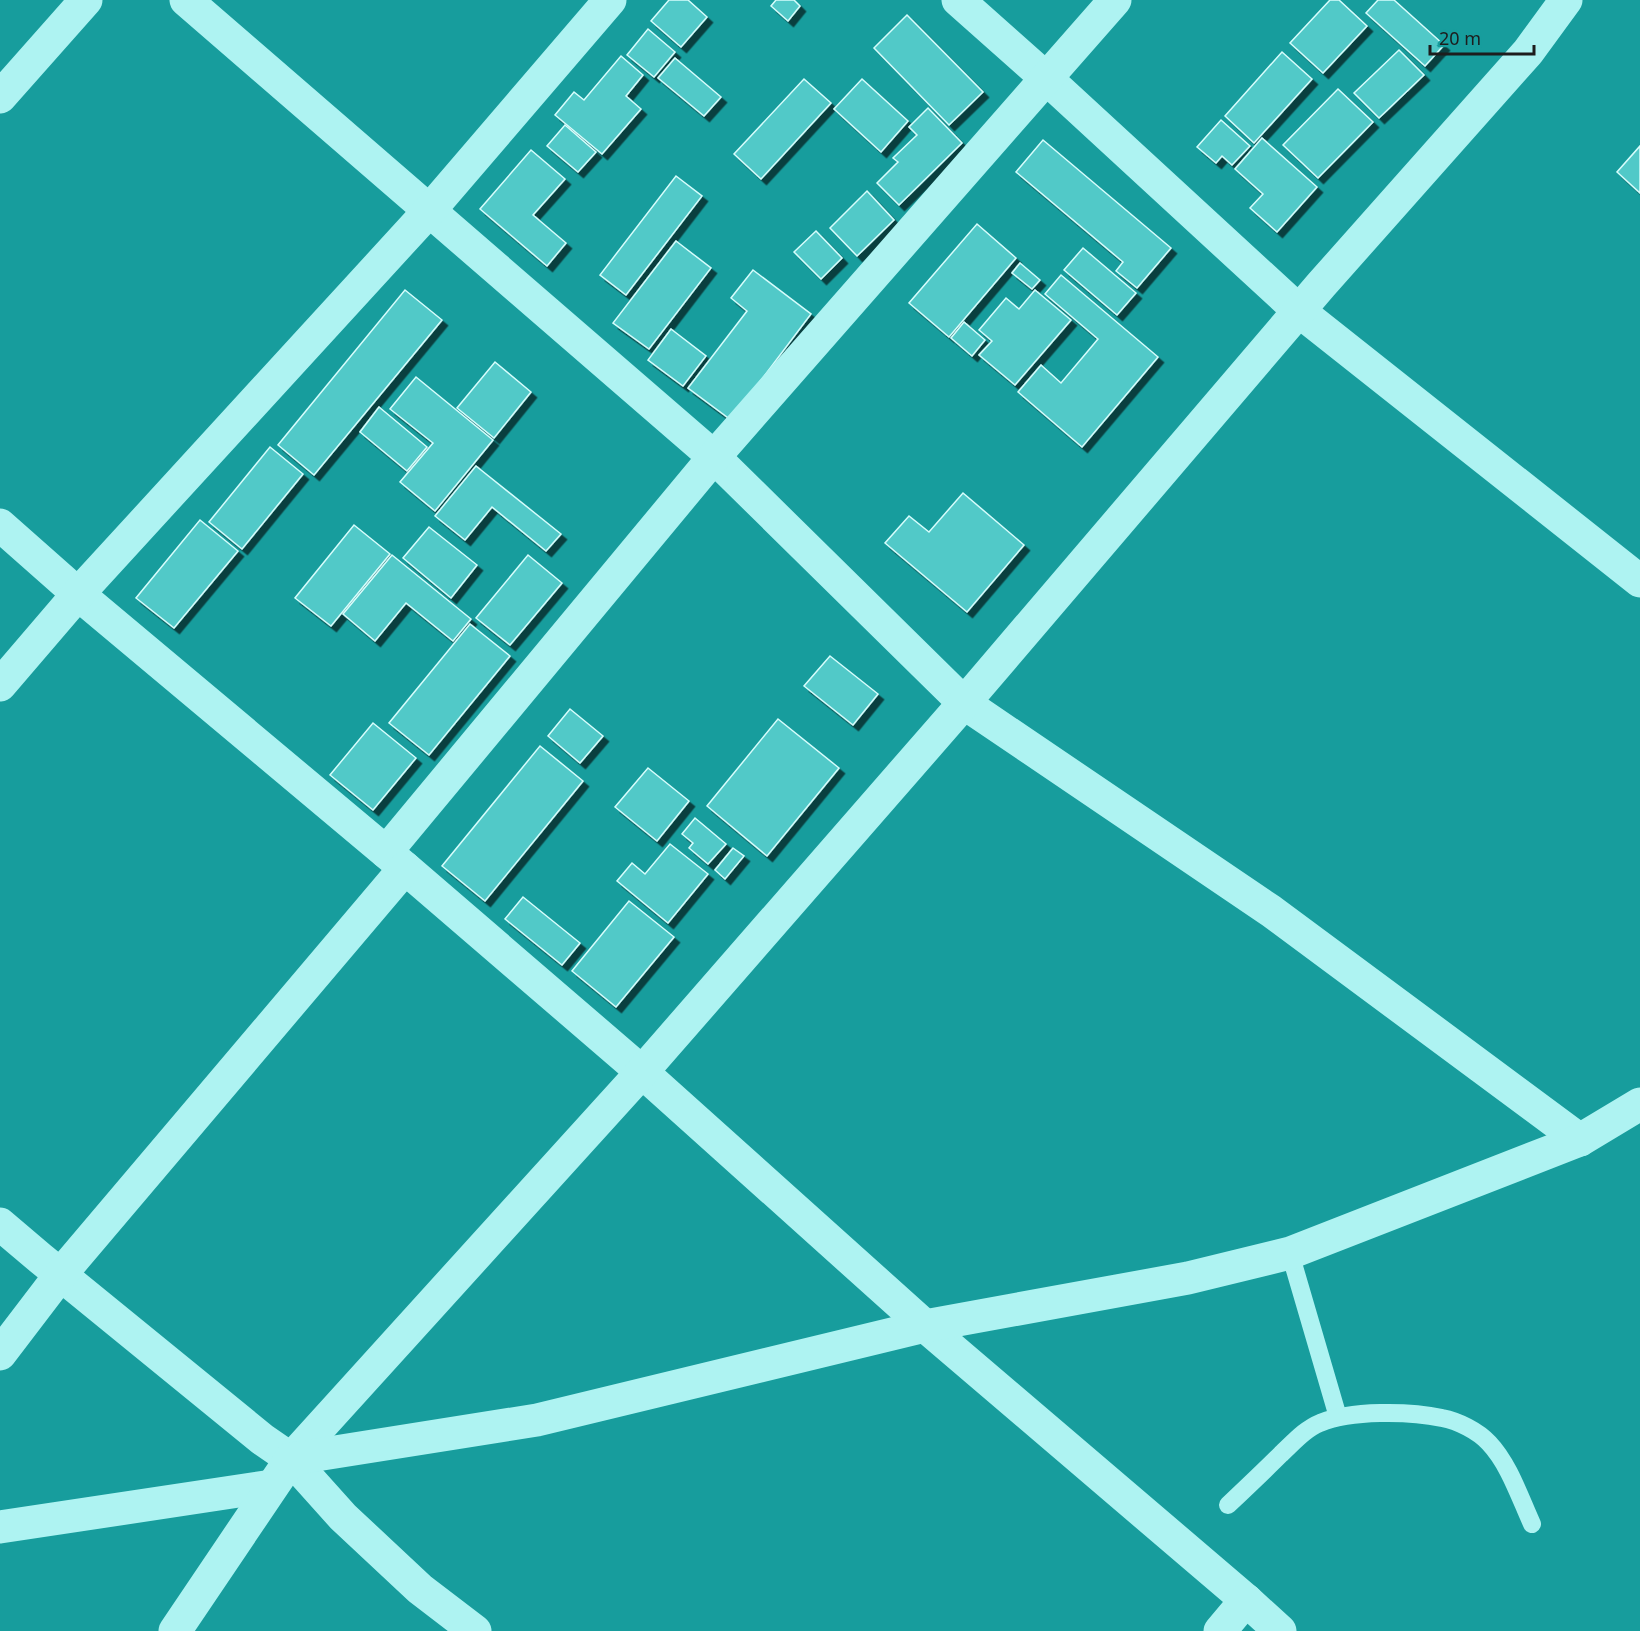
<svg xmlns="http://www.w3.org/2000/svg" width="1640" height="1631" font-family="'Noto Sans',sans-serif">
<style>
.building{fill:#51c9c8;stroke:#d6fdfc;stroke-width:1.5;filter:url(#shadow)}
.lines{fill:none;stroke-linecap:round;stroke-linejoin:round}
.lane{stroke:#aef3f2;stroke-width:18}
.street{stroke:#aef3f2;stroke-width:33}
</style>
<defs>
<filter id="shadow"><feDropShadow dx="5.5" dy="5.5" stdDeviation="0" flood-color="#0009"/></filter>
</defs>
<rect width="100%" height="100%" fill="#179d9d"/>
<!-- building -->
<g class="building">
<path d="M669 0H688L707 17 681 47 651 21Z"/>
<path d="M776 0H794L800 6 788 21 771 6Z"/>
<path d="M1330 0H1339L1367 26 1323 73 1290 43Z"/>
<path d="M1378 0H1394L1444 45 1425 66 1366 13Z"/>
<path d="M907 15 983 92 949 125 874 48Z"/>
<path d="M648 29 675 52 654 77 627 55Z"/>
<path d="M1399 50 1424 75 1379 118 1354 93Z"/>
<path d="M1282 52 1312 79 1254 143 1225 116Z"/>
<path d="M621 56 643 75 626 96 641 109 602 154 555 115 574 92 584 100Z"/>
<path d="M675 58 721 97 704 116 658 78Z"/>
<path d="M804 79 831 103 761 179 734 154Z"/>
<path d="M862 79 908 121 881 152 834 109Z"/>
<path d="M1338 89 1373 122 1318 178 1283 145Z"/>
<path d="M928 108 962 143 899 205 877 183 898 162 893 158 917 135 909 127Z"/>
<path d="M1221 120 1250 146 1232 165 1222 156 1216 163 1197 147Z"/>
<path d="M565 125 596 152 578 172 547 146Z"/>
<path d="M1262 138 1317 187 1277 232 1250 208 1263 194 1235 169Z"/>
<path d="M1043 140 1171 248 1137 288 1116 271 1123 262 1016 172Z"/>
<path d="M1640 146V193L1617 172Z"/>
<path d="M531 150 565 179 533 215 566 243 547 266 480 209Z"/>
<path d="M676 176 702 196 626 295 600 275Z"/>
<path d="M867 191 894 220 857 256 830 228Z"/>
<path d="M977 224 1016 258 949 337 909 303Z"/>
<path d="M816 231 842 258 821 279 794 252Z"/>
<path d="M676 241 711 268 649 349 613 323Z"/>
<path d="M1083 248 1136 293 1117 315 1064 270Z"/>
<path d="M1020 263 1040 280 1032 289 1012 273Z"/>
<path d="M753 270 811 314 731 420 688 388 747 311 731 298Z"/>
<path d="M1061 275 1158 357 1082 447 1018 392 1041 365 1061 383 1098 339 1045 294Z"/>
<path d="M405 290 442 320 314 475 278 445Z"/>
<path d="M1035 290 1071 320 1015 385 979 355 992 341 979 330 1006 298 1019 309Z"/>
<path d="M964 322 985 340 972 356 951 338Z"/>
<path d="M671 329 706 356 683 386 648 360Z"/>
<path d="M495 362 531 392 494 438 457 408Z"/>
<path d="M416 377 493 440 435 511 400 482 433 443 390 409Z"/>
<path d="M379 407 427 447 407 471 360 432Z"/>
<path d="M270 447 303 474 242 549 209 522Z"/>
<path d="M476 466 561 534 546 551 492 507 465 540 435 516Z"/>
<path d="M963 493 1024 545 967 612 885 543 909 516 929 532Z"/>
<path d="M200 520 238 551 174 628 136 598Z"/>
<path d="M354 525 390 554 331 626 295 598Z"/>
<path d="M429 527 477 565 451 598 403 558Z"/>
<path d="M392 555 471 619 453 641 406 603 375 641 343 614Z"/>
<path d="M528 555 562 583 510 645 476 618Z"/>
<path d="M470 624 510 656 429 755 389 723Z"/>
<path d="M830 656 878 694 853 725 804 686Z"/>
<path d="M570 709 603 736 580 763 548 736Z"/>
<path d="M778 719 839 768 767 856 707 806Z"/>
<path d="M373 723 416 758 373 810 330 775Z"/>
<path d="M540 746 583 781 485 901 442 866Z"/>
<path d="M648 768 689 801 657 841 615 807Z"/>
<path d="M695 818 726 844 708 864 689 848 693 843 682 834Z"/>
<path d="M670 844 708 874 668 923 617 881 632 863 645 874Z"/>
<path d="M733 848 744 856 725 879 715 870Z"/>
<path d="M523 897 580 943 562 965 505 919Z"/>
<path d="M629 901 674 937 616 1007 572 971Z"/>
</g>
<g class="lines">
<!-- lane -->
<g class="lane">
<path d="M1290 1253 1338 1417"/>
<path d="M1228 1505C1246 1488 1264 1471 1281 1454 1293 1443 1305 1429 1320 1423 1350 1410 1410 1411 1442 1418 1458 1421 1478 1431 1489 1443 1509 1464 1520 1498 1532 1524"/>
</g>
<!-- street -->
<g class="street">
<path d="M186 0 714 457 964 703 1271 911 1580 1140"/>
<path d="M958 0 1047 79 1299 311 1640 581"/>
<path d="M0 97 86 0"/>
<path d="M0 525 78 594 405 868 642 1072 925 1326 1246 1600 1280 1631"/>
<path d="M0 685 78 594 429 211 610 0"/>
<path d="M386 852 714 457 1115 0"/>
<path d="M0 1224 40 1258 262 1439 291 1459 343 1517 420 1589 475 1631"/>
<path d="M0 1354 61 1274 405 868"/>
<path d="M291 1459 642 1072 964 703 1321 285 1528 52 1566 0"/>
<path d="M0 1527 272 1486"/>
<path d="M175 1631 291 1459 537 1420 925 1326 1188 1278 1290 1253 1580 1140 1640 1104"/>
<path d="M1220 1631 1246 1600"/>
</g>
</g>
<!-- scale -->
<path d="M1430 45v9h104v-9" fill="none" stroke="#1d1d1d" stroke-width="3"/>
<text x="1439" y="45" font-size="18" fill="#1d1d1d" stroke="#179d9d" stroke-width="4.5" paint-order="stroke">20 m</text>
</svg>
